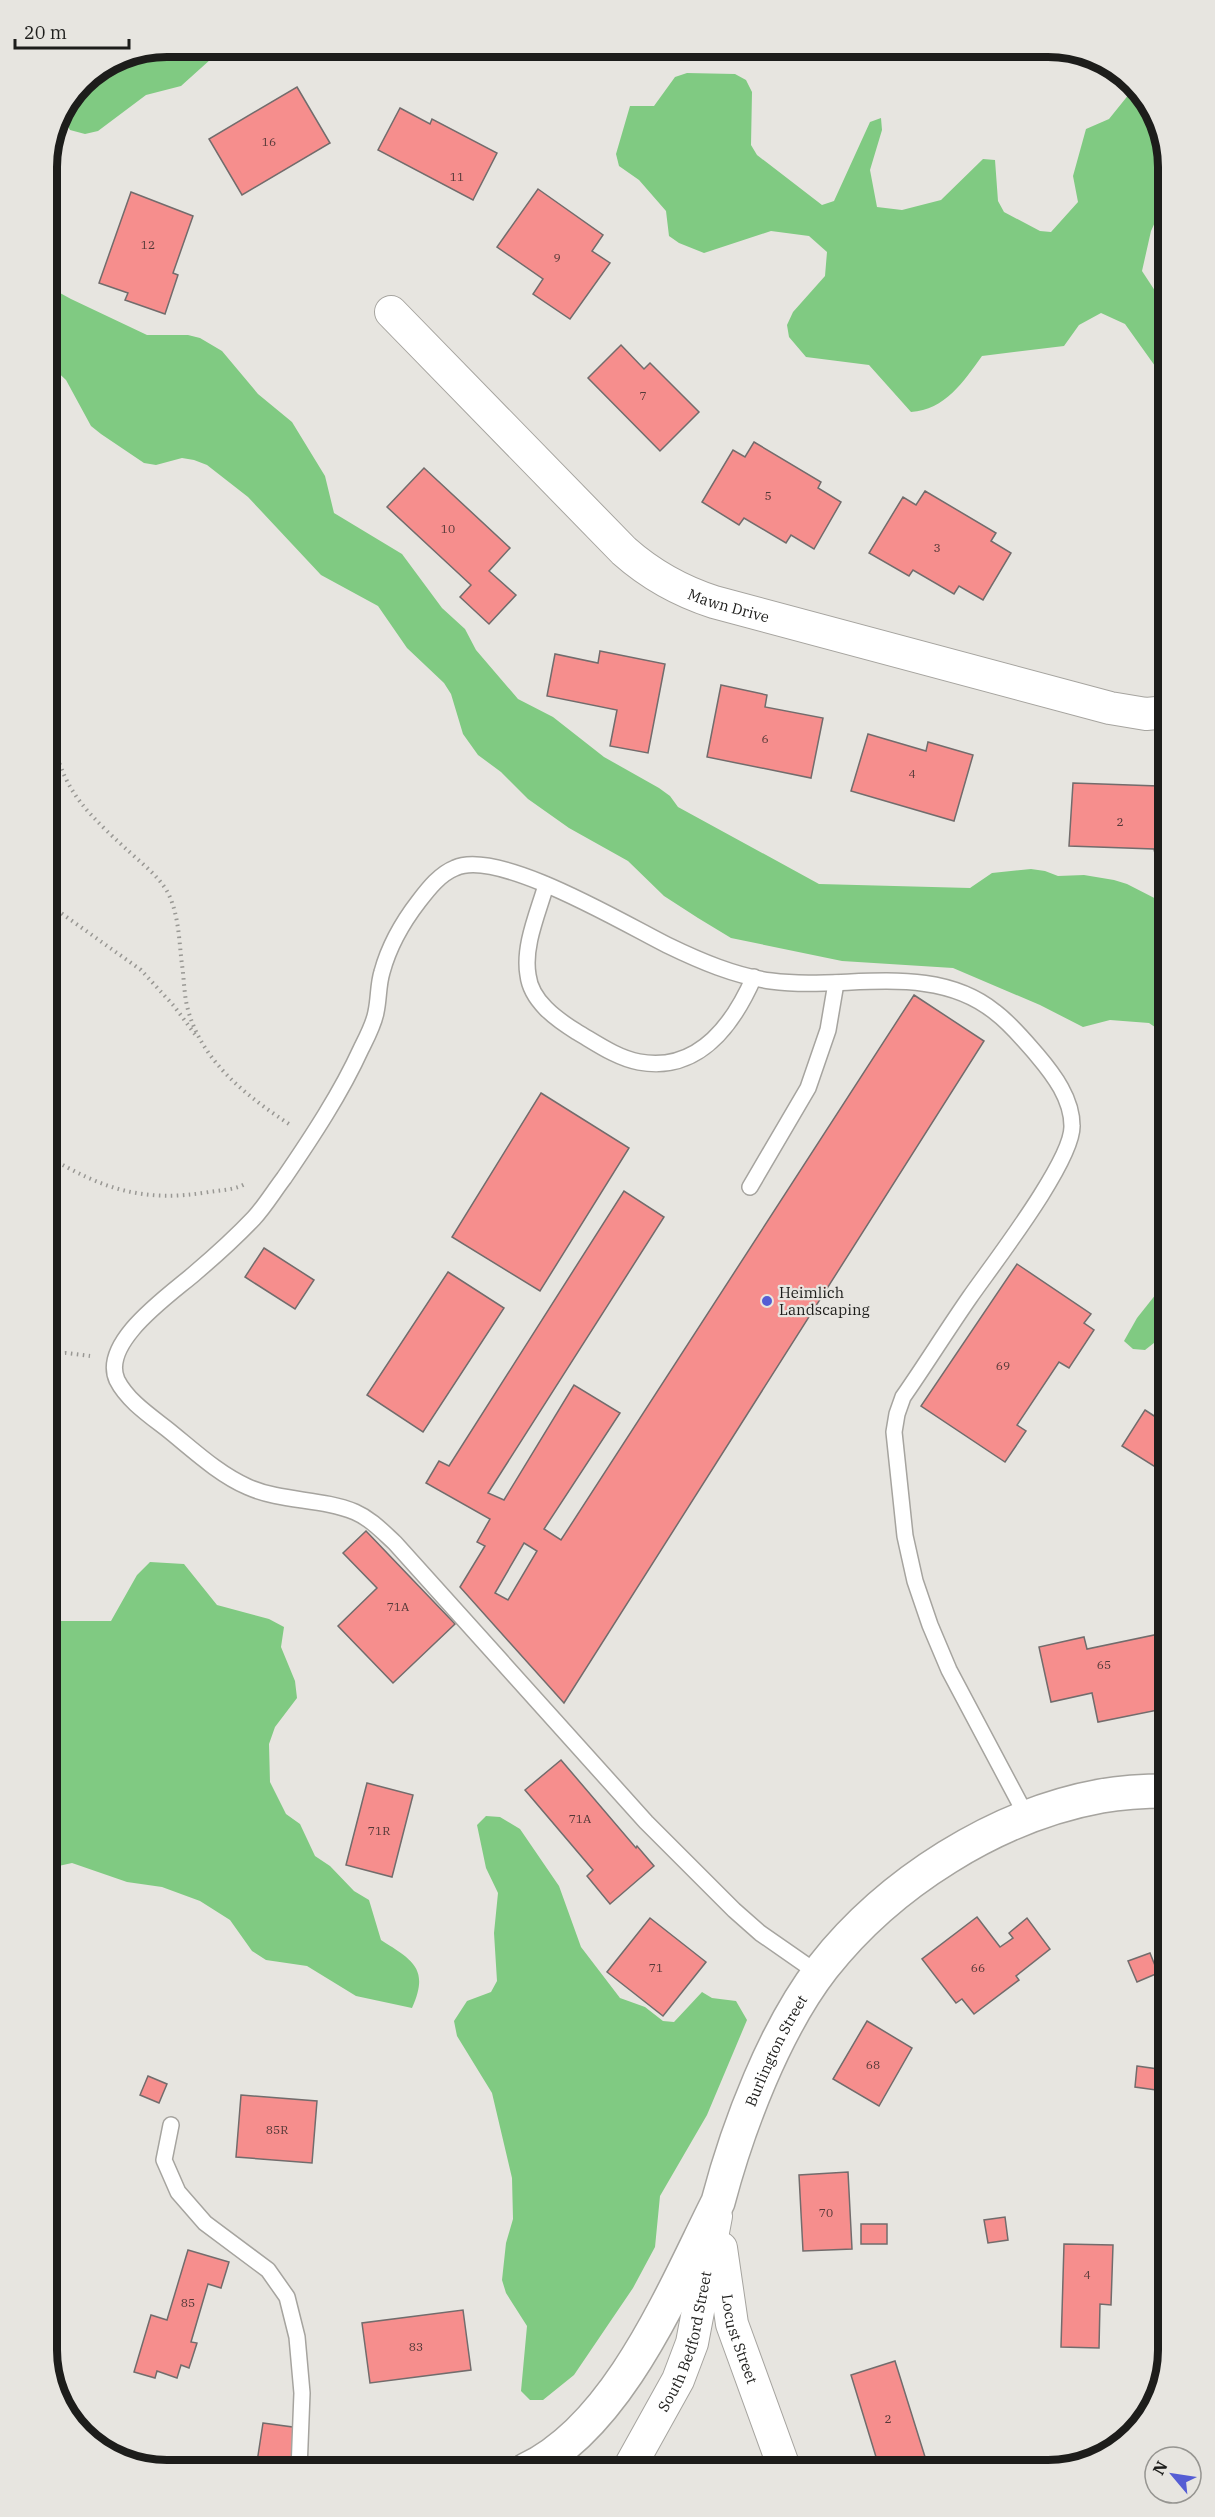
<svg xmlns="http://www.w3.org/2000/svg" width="1215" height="2517" font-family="'IBM Plex Serif',serif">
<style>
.forest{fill:#80ca82}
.building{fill:#f68e8d;stroke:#726c6c;stroke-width:1.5;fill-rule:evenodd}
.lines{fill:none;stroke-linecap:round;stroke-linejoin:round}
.lane-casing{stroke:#a6a49f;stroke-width:18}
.street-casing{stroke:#a6a49f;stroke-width:34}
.secondary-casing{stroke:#a6a49f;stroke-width:36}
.path{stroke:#999894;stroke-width:4;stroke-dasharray:1.5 4.5;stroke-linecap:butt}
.lane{stroke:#fff;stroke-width:15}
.street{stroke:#fff;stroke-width:32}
.secondary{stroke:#fff;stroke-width:33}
.poi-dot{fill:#555dd4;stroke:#e7e5e0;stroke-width:2}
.labels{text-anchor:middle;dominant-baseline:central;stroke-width:4.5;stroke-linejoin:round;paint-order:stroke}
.number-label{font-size:12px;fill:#533938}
.street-label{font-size:15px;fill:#1d1d1b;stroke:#e7e5e0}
.poi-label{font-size:15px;fill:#1d1d1b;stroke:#e7e5e0;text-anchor:start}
.rim{fill:none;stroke:#1d1d1b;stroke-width:8}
</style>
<rect width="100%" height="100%" fill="#e7e5e0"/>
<!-- forest -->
<g class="forest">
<path d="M167 47H264L221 50 181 86 146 95 98 131 85 134 70 130 60 112 82 82 121 56Z"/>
<path d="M687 73 735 74 746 80 752 92 751 145 757 155 822 205 834 201 870 122 881 118 882 130 870 170 877 207 902 210 941 200 983 159 995 160 998 201 1004 212 1040 231 1051 232 1078 202 1073 176 1086 129 1109 119 1134 88 1159 121 1168 167 1167 196 1151 231 1142 271 1163 303 1168 307V369L1155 366 1125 324 1101 313 1079 325 1064 346 982 356C964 381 945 410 911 412L869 365 806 357 789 337 787 325 793 312 825 276 827 252 809 236 771 231 704 253 679 243 669 236 666 211 639 180 619 166 616 154 630 106H654L675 77Z"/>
<path d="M47 265 60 293 71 299 147 335H188L200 338 222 351 258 394 292 422 325 476 334 513 402 554 442 608 465 629 476 650 518 699 553 717 604 757 659 788 670 796 678 807 819 884 970 888 992 873 1031 869 1045 871 1058 876 1084 875 1114 880 1127 884 1168 905V1036L1149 1023 1110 1020 1083 1027 1040 1005 953 968 842 961 731 938 698 918 664 896 628 861 569 828 528 799 501 772 478 755 463 734 451 694 444 683 407 648 378 606 321 575 248 497 207 465 194 460 182 458 156 465 144 463 101 434 91 426 66 380 47 362Z"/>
<path d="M1168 1279V1332L1145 1350 1133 1349 1124 1341 1137 1318Z"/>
<path d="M150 1562 184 1564 217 1605 269 1619 284 1627 281 1647 295 1681 297 1698 275 1727 269 1744 270 1782 286 1814 300 1824 315 1856 330 1866 354 1891 369 1900 381 1940C412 1960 430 1968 412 2008L356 1996 307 1966 266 1960 252 1951 230 1920 200 1901 162 1887 127 1882 72 1863 54 1867 47 1877V1619L58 1621H111L137 1575Z"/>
<path d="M486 1816 500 1817 520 1829 559 1886 581 1947 620 1998 645 2007 663 2021 674 2022 702 1992 712 1998 736 2001 747 2020 707 2115 660 2196 655 2247 633 2288 574 2375 543 2400H530L521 2391 527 2326 506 2293 502 2280 506 2243 513 2219 512 2178 492 2093 457 2036 454 2021 467 2001 491 1992 497 1981 494 1933 498 1893 486 1868 477 1825Z"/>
</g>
<!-- building -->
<g class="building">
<path d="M297 87 330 143 242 195 209 139Z"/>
<path d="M400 108 430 124 432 119 497 153 473 200 378 150Z"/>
<path d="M538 189 603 235 592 251 610 263 570 319 533 294 543 279 497 247Z"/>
<path d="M131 192 193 216 173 273 178 275 165 314 125 300 128 293 99 283Z"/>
<path d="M621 345 644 369 650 363 699 412 660 451 588 378Z"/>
<path d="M754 442 821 482 818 488 841 502 814 549 791 535 786 543 744 518 739 525 702 502 733 450 745 457Z"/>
<path d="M424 468 510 548 489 571 516 595 489 624 460 597 471 585 387 507Z"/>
<path d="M925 491 996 533 991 541 1011 553 983 600 959 586 954 594 913 570 909 576 869 553 903 497 916 505Z"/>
<path d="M1168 502V525L1157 511Z"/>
<path d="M600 651 665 664 648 753 610 746 617 710 547 696 555 654 598 663Z"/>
<path d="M721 685 767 695 765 707 823 718 811 778 707 757Z"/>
<path d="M868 734 926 751 928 742 973 755 954 821 851 791Z"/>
<path d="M1073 783 1158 786 1159 796 1168 794V868L1159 871 1154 849 1069 846Z"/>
<path d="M914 995 984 1041 564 1703 460 1587 485 1546 477 1542 490 1519 426 1483 439 1461 449 1466 624 1191 664 1217 488 1493 504 1500 574 1385 620 1413 544 1529 561 1540ZM524 1543 537 1551 508 1600 495 1593Z"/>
<path d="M541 1093 629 1148 540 1291 452 1237Z"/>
<path d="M264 1248 314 1280 295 1309 245 1277Z"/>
<path d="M1017 1264 1091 1314 1084 1323 1094 1330 1069 1368 1059 1362 1017 1425 1026 1431 1005 1462 921 1406Z"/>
<path d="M448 1272 504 1308 423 1432 367 1395Z"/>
<path d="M1145 1410 1168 1425V1475L1122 1446Z"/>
<path d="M366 1531 455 1624 393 1683 338 1626 377 1588 343 1553Z"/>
<path d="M1159 1634 1168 1680V1708L1098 1722 1092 1693 1051 1702 1039 1647 1084 1637 1087 1649Z"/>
<path d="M561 1760 636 1848 637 1846 654 1866 610 1904 587 1876 593 1870 525 1790Z"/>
<path d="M367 1783 413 1795 392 1877 346 1865Z"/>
<path d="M977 1917 1000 1947 1013 1938 1009 1933 1027 1918 1050 1949 1016 1976 1019 1980 974 2014 962 1999 956 2003 922 1959Z"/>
<path d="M650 1918 706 1962 663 2016 607 1972Z"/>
<path d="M1150 1953 1158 1973 1137 1982 1128 1961Z"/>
<path d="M867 2021 912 2048 879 2106 833 2079Z"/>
<path d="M1137 2066 1165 2070 1163 2091 1135 2087Z"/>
<path d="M148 2076 167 2084 159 2103 140 2095Z"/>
<path d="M241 2095 317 2101 312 2163 236 2157Z"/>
<path d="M848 2172 852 2249 803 2251 799 2175Z"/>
<path d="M1005 2217 1008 2240 988 2243 984 2220Z"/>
<rect x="861" y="2224" width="26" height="20"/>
<path d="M1064 2244 1113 2245 1111 2305 1100 2304 1099 2348 1061 2347Z"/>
<path d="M188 2250 229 2262 221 2288 208 2284 191 2342 197 2343 189 2368 181 2365 177 2378 157 2371 155 2378 134 2372 151 2315 167 2320Z"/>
<path d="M463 2310 471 2370 370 2383 362 2323Z"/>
<path d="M895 2361 926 2460 891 2470H880L851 2375Z"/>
<path d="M263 2423 300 2428 295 2466 257 2462Z"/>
</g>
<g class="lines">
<!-- lane casing -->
<g class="lane-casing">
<g id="lane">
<path d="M546 885C538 913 523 946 528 975 531 1001 556 1019 577 1032 596 1043 617 1058 639 1062 698 1073 733 1025 754 977"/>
<path d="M750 1187 808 1088 828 1030 836 983"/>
<path d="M819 1974 760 1933 734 1910 646 1822 395 1543C382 1531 371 1519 355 1512 321 1498 282 1502 248 1487 218 1474 192 1449 167 1429 149 1415 127 1400 117 1380 100 1342 171 1294 195 1273 215 1256 236 1237 254 1218 265 1206 274 1191 284 1178 312 1137 341 1093 361 1049 367 1037 374 1024 376 1012 379 998 378 985 382 972 389 946 402 923 419 901 429 888 440 874 455 868 498 848 625 924 667 945 700 961 735 976 771 981 845 991 932 961 995 1012 1011 1024 1024 1040 1037 1055 1054 1075 1072 1099 1072 1126 1073 1161 993 1264 970 1297 947 1330 926 1364 903 1397L897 1414 894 1432 905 1536 915 1581 930 1625 949 1670 1027 1817"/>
<path d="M171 2125 164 2160 178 2192 205 2223 268 2270 287 2297 297 2337 302 2393 299 2470"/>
</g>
</g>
<!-- street casing -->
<g class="street-casing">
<g id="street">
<path id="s1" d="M391 312 624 551C651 575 680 591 714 602L1110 708 1146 714 1168 712"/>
<path id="s2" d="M721 2248 732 2324 785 2470"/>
<path id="s3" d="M628 2470 678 2380 692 2343 716 2216"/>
</g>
</g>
<!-- secondary casing -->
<g class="secondary-casing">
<g id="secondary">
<path id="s4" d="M526 2470C619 2426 674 2289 718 2202 738 2126 775 2029 823 1967 889 1883 996 1815 1101 1796 1123 1792 1146 1791 1168 1791"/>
</g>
</g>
<!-- path -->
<g class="path">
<path d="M47 717C61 784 74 801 124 847 138 860 159 876 168 893 179 915 179 941 182 965 184 978 184 993 187 1006 200 1060 245 1095 289 1124"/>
<path d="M47 903 141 970 174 1006 197 1037"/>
<path d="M47 1156C103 1189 143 1203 209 1192 221 1190 234 1190 245 1184"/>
<path d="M47 1355 66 1353 90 1356"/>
</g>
<!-- lane -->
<use href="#lane" class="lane"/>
<!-- street -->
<use href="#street" class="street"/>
<!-- secondary -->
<use href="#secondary" class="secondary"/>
</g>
<!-- markers -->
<circle class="poi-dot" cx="767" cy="1301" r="6"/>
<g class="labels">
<!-- number labels -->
<g class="number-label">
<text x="269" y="141">16</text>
<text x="457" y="176">11</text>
<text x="148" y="244">12</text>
<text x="557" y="257">9</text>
<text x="643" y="395">7</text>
<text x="768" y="495">5</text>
<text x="448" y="528">10</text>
<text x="937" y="547">3</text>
<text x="765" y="738">6</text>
<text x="912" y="773">4</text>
<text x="1120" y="821">2</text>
<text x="1003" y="1365">69</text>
<text x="398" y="1606">71A</text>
<text x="1104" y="1664">65</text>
<text x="580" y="1818">71A</text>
<text x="379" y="1830">71R</text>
<text x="656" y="1967">71</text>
<text x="978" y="1967">66</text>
<text x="873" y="2064">68</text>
<text x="277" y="2129">85R</text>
<text x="826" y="2212">70</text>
<text x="1087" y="2274">4</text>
<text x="188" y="2302">85</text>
<text x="416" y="2346">83</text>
<text x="888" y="2418">2</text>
</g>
<!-- street labels -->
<g class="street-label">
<text stroke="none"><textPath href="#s1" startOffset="453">Mawn Drive</textPath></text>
<text stroke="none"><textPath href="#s4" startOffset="498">Burlington Street</textPath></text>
<text stroke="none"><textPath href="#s2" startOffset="93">Locust Street</textPath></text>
<text stroke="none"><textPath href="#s3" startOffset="142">South Bedford Street</textPath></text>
</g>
<!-- poi labels -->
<g class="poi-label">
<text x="779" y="1292">Heimlich<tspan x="779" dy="17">Landscaping</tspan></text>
</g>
</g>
<!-- crop -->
<path d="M0 0H1215V2517H0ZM167 57H1048A110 110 0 0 1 1158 167V2350A110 110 0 0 1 1048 2460H167A110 110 0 0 1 57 2350V167A110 110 0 0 1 167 57Z" fill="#e7e5e0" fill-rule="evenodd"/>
<path class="rim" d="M167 57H1048A110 110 0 0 1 1158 167V2350A110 110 0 0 1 1048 2460H167A110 110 0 0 1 57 2350V167A110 110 0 0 1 167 57Z"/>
<!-- north arrow -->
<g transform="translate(1173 2475) rotate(299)"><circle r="28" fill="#e7e5e0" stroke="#969591" stroke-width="1.5"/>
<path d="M0-4.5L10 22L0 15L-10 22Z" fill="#555dd4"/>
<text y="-9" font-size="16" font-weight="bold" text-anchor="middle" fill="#1d1d1b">N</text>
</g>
<!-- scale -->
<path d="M15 39v9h114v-9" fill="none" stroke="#1d1d1b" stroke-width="3"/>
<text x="24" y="39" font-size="18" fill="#1d1d1b" stroke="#e7e5e0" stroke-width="4.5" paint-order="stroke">20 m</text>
</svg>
